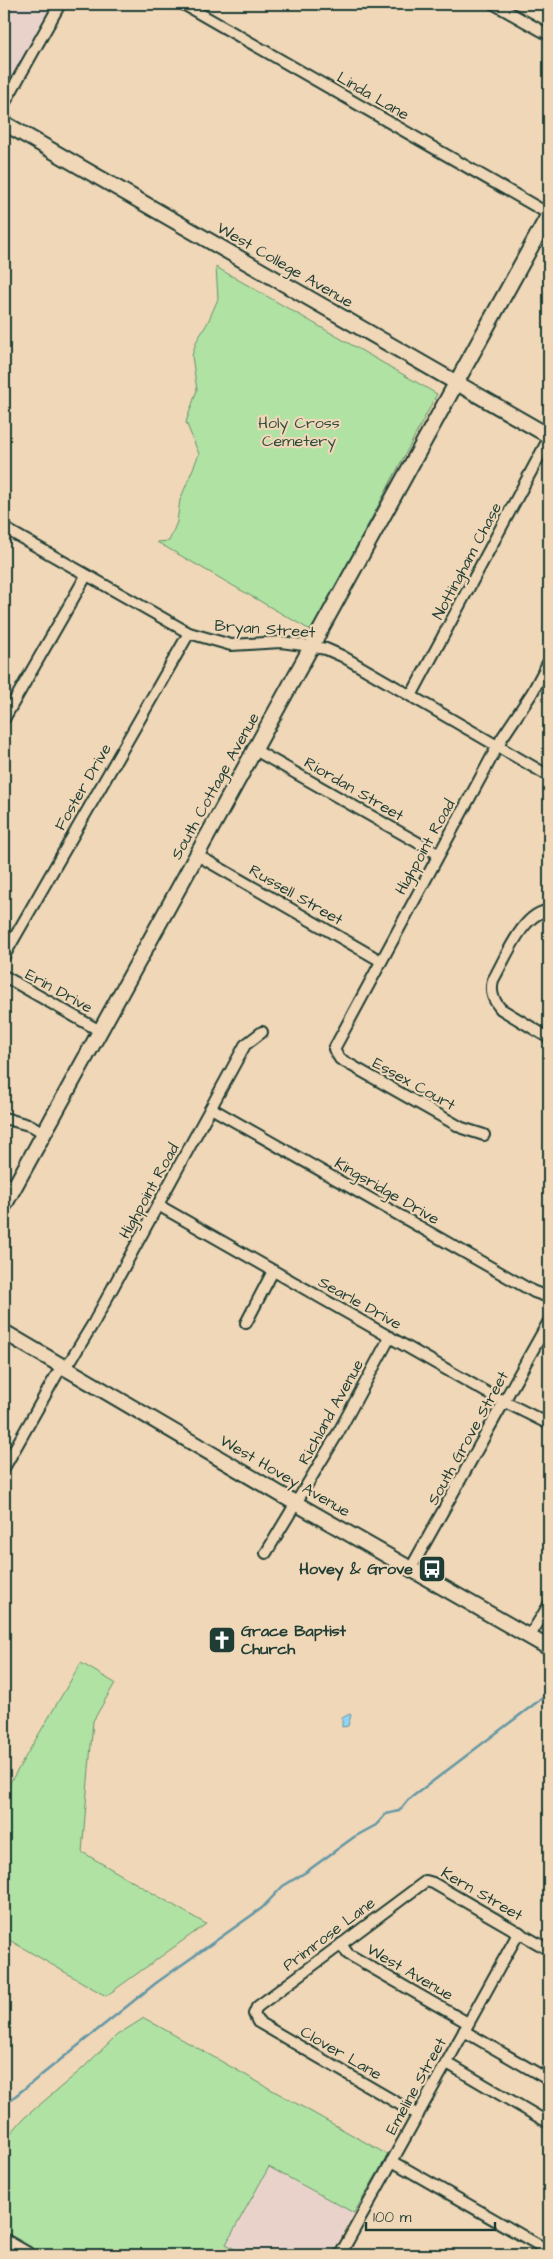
<svg xmlns="http://www.w3.org/2000/svg" width="553" height="2259" font-family="'Architects Daughter',sans-serif">
<style>
.built{fill:#e9d2ca}
.green{fill:#afe2a3;stroke:#67906c}
.water{fill:#91d3f2;stroke:#6397a6}
.lines{fill:none;stroke-linecap:round;stroke-linejoin:round}
.stream{stroke:#6397a6;stroke-width:2.5}
.street-casing{stroke:#1f3d34;stroke-width:14}
.secondary-casing{stroke:#1f3d34;stroke-width:18}
.street{stroke:#efd7b7;stroke-width:10}
.secondary{stroke:#efd7b7;stroke-width:14}
.labels{text-anchor:middle;dominant-baseline:central;stroke-width:4.5;stroke-linejoin:round;paint-order:stroke}
.street-label{font-size:16px;fill:#1f3d34;stroke:#efd7b7}
.park-label{font-size:16px;fill:#2d4e3f;stroke:#efd7b7}
.poi-label{font-size:16px;font-weight:bold;fill:#1f3d34;stroke:#efd7b7;text-anchor:end}
</style>
<rect width="100%" height="100%" fill="#efd7b7"/>
<filter id="ink" filterUnits="userSpaceOnUse"><feTurbulence type="fractalNoise" baseFrequency=".02" numOctaves="2"/><feDisplacementMap in="SourceGraphic" scale="10" xChannelSelector="R" yChannelSelector="G"/><feConvolveMatrix kernelMatrix="1 2 1 2 8 2 1 2 1" color-interpolation-filters="sRGB"/></filter>
<g filter="url(#ink)">
<!-- built -->
<g class="built">
<path d="M4 4H53L4 93Z"/>
<path d="M269 2167 354 2213 331 2255H245L225 2244Z"/>
</g>
<!-- green -->
<g class="green">
<path d="M216 267 437 394 312 631 157 542 169 541 177 522 180 500 199 454 186 422 197 390 192 356 196 342 207 324 218 299Z"/>
<path d="M81 1663 115 1683 93 1721 82 1852 206 1924 106 1996 4 1937V1793Z"/>
<path d="M144 2018 388 2155 354 2213 269 2167 226 2244 245 2255H42L4 2233V2141L24 2118 82 2069 117 2035Z"/>
</g>
<!-- water -->
<path class="water" d="M350 1714 351 1715 348 1726 342 1727V1718Z"/>
<g class="lines">
<!-- stream -->
<path class="stream" d="M4 2105 156 1983 262 1908 283 1886 306 1872 354 1837 376 1825 386 1814 399 1811 408 1800 549 1693"/>
<!-- street casing -->
<g class="street-casing">
<g id="street">
<path d="M183 4 549 214"/>
<path d="M494 4 549 35"/>
<path d="M4 104 60 4"/>
<path d="M4 528 189 633 231 645 281 642 303 645 326 649 342 656 549 776"/>
<path d="M411 696 549 438"/>
<path d="M4 719 86 576"/>
<path d="M255 750 438 854"/>
<path d="M197 855 381 961"/>
<path d="M549 911C523 911 505 960 493 980 490 992 493 1000 501 1009L549 1038"/>
<path d="M4 956 189 633"/>
<path d="M4 976 100 1031"/>
<path d="M211 1108 534 1292 549 1297"/>
<path d="M4 1118 32 1126 44 1133"/>
<path d="M484 1135 462 1128 340 1059 334 1049 502 738 532 693 549 661"/>
<path d="M158 1205 493 1396 549 1424"/>
<path d="M246 1323 273 1271"/>
<path d="M4 1468 57 1374 71 1360 94 1322 245 1045 262 1032"/>
<path d="M266 1553 338 1433 390 1337"/>
<path d="M411 1568 549 1321"/>
<path d="M529 1637 549 1605"/>
<path d="M341 1944 348 1954 468 2023"/>
<path d="M464 2031 549 2080"/>
<path d="M447 2063 549 2123"/>
<path d="M418 2115 258 2022 254 2014 257 2007 426 1881 433 1883 549 1950"/>
<path d="M392 2161 549 2251"/>
<path d="M4 2239 32 2255"/>
<path d="M340 2255 519 1932"/>
</g>
</g>
<!-- secondary casing -->
<g class="secondary-casing">
<g id="secondary">
<path d="M4 123 549 436"/>
<path d="M4 1206 549 214"/>
<path d="M4 1332 297 1504 549 1648"/>
</g>
</g>
<!-- street -->
<use href="#street" class="street"/>
<!-- secondary -->
<use href="#secondary" class="secondary"/>
</g>
</g>
<!-- icons -->
<defs>
<g id="bus-square" transform="scale(1.4375)"><rect x="-9" y="-9" width="18" height="18" rx="4" fill="#1f3d34" stroke="#efd7b7"/><path d="M-5-6H5V4H4V6H2V4H-2V6H-4V4H-5ZM-3.5-4V0h7V-4ZM-3.5 1.2v1.5H-2V1.2ZM2 1.2v1.5H3.5V1.2Z" fill="#fff"/></g>
<g id="church-square" transform="scale(1.4375)"><rect x="-9" y="-9" width="18" height="18" rx="4" fill="#1f3d34" stroke="#efd7b7"/><path d="M-1.2-6h2.4v3.5h3.3v2.4h-3.3V6h-2.4V-.1h-3.3v-2.4h3.3Z" fill="#fff"/></g>
</defs>
<g fill-rule="evenodd">
<use href="#bus-square" x="432" y="1569"/>
<use href="#church-square" x="222" y="1640"/>
</g>
<g class="labels">
<!-- street labels -->
<g class="street-label">
<text transform="translate(373 96) rotate(30)">Linda Lane</text>
<text transform="translate(285 265) rotate(30)">West College Avenue</text>
<text transform="translate(467 561) rotate(-62)">Nottingham Chase</text>
<text transform="translate(265 629) rotate(4)">Bryan Street</text>
<text transform="translate(215 786) rotate(-61)">South Cottage Avenue</text>
<text transform="translate(83 787) rotate(-60)">Foster Drive</text>
<text transform="translate(354 789) rotate(30)">Riordan Street</text>
<text transform="translate(425 847) rotate(-61)">Highpoint Road</text>
<text transform="translate(296 895) rotate(30)">Russell Street</text>
<text transform="translate(59 991) rotate(29)">Erin Drive</text>
<text transform="translate(414 1084) rotate(29)">Essex Court</text>
<text transform="translate(149 1191) rotate(-61)">Highpoint Road</text>
<text transform="translate(387 1191) rotate(30)">Kingsridge Drive</text>
<text transform="translate(360 1303) rotate(29)">Searle Drive</text>
<text transform="translate(331 1412) rotate(-61)">Richland Avenue</text>
<text transform="translate(468 1438) rotate(-61)">South Grove Street</text>
<text transform="translate(285 1476) rotate(30)">West Hovey Avenue</text>
<text transform="translate(482 1894) rotate(30)">Kern Street</text>
<text transform="translate(329 1934) rotate(-37)">Primrose Lane</text>
<text transform="translate(410 1972) rotate(30)">West Avenue</text>
<text transform="translate(341 2053) rotate(30)">Clover Lane</text>
<text transform="translate(416 2086) rotate(-61)">Emeline Street</text>
</g>
<!-- park labels -->
<g class="park-label">
<text x="299" y="423">Holy Cross<tspan x="299" dy="18">Cemetery</tspan></text>
</g>
<!-- poi labels -->
<g class="poi-label">
<text x="413" y="1569">Hovey &amp; Grove</text>
<text x="241" y="1631" text-anchor="start">Grace Baptist<tspan x="241" dy="18">Church</tspan></text>
</g>
</g>
<!-- margin -->
<rect width="553" height="2259" fill="none" stroke="#efd7b7" stroke-width="20"/>
<rect x="10" y="10" width="533" height="2239" fill="none" stroke="#1f3d34" stroke-width="2" filter="url(#ink)"/>
<!-- scale -->
<path d="M366 2222v8h129v-8" fill="none" stroke="#1f3d34" stroke-width="2.5"/>
<text x="373" y="2222" font-size="15" fill="#1f3d34" stroke="#efd7b7" stroke-width="4" paint-order="stroke">100 m</text>
</svg>
